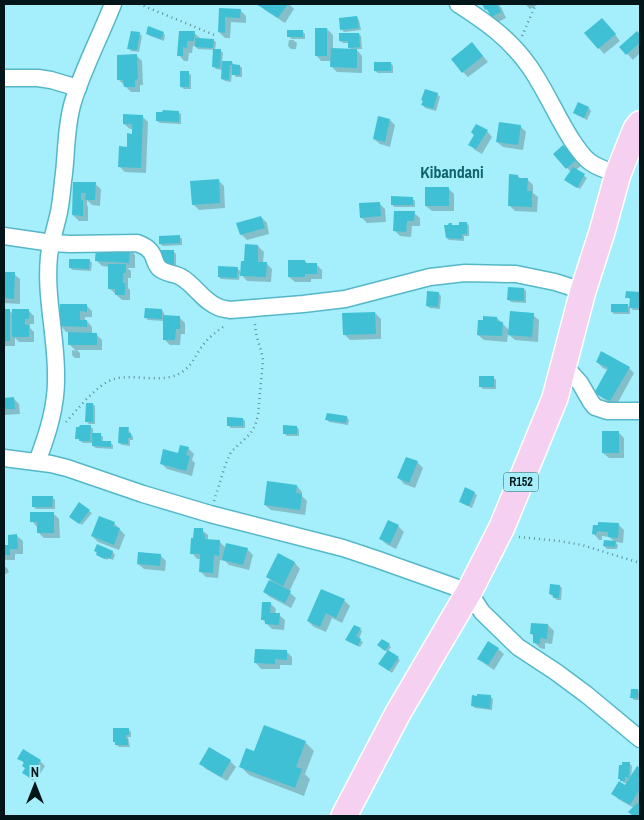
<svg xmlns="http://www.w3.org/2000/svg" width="644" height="820" font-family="'Archivo Narrow',sans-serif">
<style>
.shadow{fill:#0003}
.building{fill:#40c0d4}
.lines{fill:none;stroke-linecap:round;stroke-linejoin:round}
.street-casing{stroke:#55b7c8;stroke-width:19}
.primary-casing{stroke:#fff;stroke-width:28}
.path{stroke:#5e9099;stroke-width:2.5;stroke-dasharray:1 4;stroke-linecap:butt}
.street{stroke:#fff;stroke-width:16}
.primary{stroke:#f5d0f1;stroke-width:25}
.labels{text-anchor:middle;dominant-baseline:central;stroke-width:4;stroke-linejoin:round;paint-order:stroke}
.shield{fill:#a5effc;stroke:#33575d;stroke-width:1}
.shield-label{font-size:12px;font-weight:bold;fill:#021619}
.quarter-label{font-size:16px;font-weight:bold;fill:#0f636f;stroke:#a5effc}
</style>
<rect width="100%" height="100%" fill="#a5effc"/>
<!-- shadow -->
<g class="shadow">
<path d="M259 4H289L294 9 285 23 265 10Z"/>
<path d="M484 4H498L501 7 506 18 498 22 486 9Z"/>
<path d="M525 4H539L530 9Z"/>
<path d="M220 9 240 10 246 16V23L231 22 230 38H225L219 32Z"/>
<path d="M357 17 359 20 361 30 344 32 342 30Z"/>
<path d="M608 25 620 41 604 54 599 48Z"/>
<path d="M327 29 333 35V49L352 50 349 47V43H343L340 41 359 34 361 36 362 49H356L362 56V73L337 72 332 67V61H321L316 55Z"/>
<path d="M302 31 305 34V39H292L297 43 296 49H291L288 46 289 40H293L288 36Z"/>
<path d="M180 32 194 33 200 38 213 40 216 42 215 50H220L223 53 222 62H232L234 65 240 66 242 68V77H236L232 72 231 82 225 81 222 79 223 70 216 69 214 67 215 50 198 49 195 46H193L192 53H189L188 61H184L179 55Z"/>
<path d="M147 33H163L165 35 164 41 150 36Z"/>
<path d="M637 33 640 35V53L633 60 621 47Z"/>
<path d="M140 34 142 36 139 52 131 51 129 48Z"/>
<path d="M478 50 488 62 468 77 463 72Z"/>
<path d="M137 56 142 61 143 85H140V92H131L118 79Z"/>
<path d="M391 63 393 66V73H378L375 71Z"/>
<path d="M188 73 191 75V89H184L181 87Z"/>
<path d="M437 94 440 97 436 111 425 108 423 105Z"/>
<path d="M579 104 589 108 591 111 587 120 577 115 575 113Z"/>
<path d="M178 112 181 114V124L160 123 157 121Z"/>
<path d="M142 116 148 122 146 173 125 172 120 167 128 148 133 135V129H130L124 124Z"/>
<path d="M390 120 395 125 390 147 380 144 374 139Z"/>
<path d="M520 126 526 132 523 150 503 147 497 142Z"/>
<path d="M487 131 492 137 482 154 475 150 470 145Z"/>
<path d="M569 152 581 166 576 170 587 178 580 189 568 182 571 172 554 154Z"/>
<path d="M518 176 521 179H527L533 185V193L538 197 537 212 515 211 509 205Z"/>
<path d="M218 180 224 186 225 208 199 210 193 204Z"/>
<path d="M74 183 95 184 101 189 100 206 92 205 87 200V205L88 207V221H79L73 215Z"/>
<path d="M448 188 454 194V211H432L426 206Z"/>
<path d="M412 198 415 201V207H394L392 204Z"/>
<path d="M379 203 385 209 386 222 367 223 361 217Z"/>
<path d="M414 213 420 218V226H412L411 237 400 236 395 231Z"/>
<path d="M261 217 267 223 269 234 247 240 241 234Z"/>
<path d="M467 223 469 226V236H464V241L449 240 447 238 451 224 454 227Z"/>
<path d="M179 236 182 239V245L163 246 160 244Z"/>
<path d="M258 246 264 252 263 263H266L272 269 271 282 247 281 240 273 239 280 221 279 219 277 237 268 242 273 245 263Z"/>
<path d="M130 249 135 255V268H127L131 271V278H128V288L130 290V300H122L109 288 110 267 102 266 97 261Z"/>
<path d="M173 251 176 254V269L165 268Z"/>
<path d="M89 260 92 263 91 271 73 270 70 268Z"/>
<path d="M305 261 308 264H316L322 270V279H311V282H295L289 277Z"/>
<path d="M4 273 14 274 20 279V304L4 303Z"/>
<path d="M524 289 526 291V303L511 302 508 299Z"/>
<path d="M439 293 441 296 440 309 430 308 427 306Z"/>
<path d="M639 293 640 310H633L630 307 631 300 627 297Z"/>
<path d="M627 305 630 308V314H614L612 312Z"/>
<path d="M87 306 92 311V317H85V321H87L92 327V334H96L102 340V350H77L80 353V358H75L72 355V350L76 351 69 344 70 332H66L61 326Z"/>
<path d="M4 310H9L13 314 28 310 34 316V324H30V328L34 332V342H19L15 338V346H5L4 345Z"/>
<path d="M162 310 164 313V317H179L185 323V334H181L180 345H170L164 339V321L148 320 146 318Z"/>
<path d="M375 313 381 319V339L350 340 344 334Z"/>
<path d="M533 315 539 320 538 342 515 340 508 334 507 342 484 340 478 335 497 318 509 330Z"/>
<path d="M597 362 629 368 634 373 616 406 602 398 596 392 608 370 603 368Z"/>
<path d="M494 378 496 380V389H483L481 387Z"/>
<path d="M4 399H14L19 404 20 414 4 415Z"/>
<path d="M93 404 95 406V424H89L86 421Z"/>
<path d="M347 417 349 420 348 425 329 422 327 419Z"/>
<path d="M243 419 245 421V428H231L228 425Z"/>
<path d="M90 426 93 429V434H100L103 437V442L111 443 113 445V449L96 448 93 446V443H83L77 438Z"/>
<path d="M297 427 299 430V436H287L284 433Z"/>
<path d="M128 429 133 437V440H130V446L122 445 119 443Z"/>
<path d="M618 432 624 438V458H609L603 453Z"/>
<path d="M188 448 194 454 192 460 195 463 192 476 167 469 161 463 179 455Z"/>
<path d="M407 458 417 462 423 468 415 488 404 484 399 478Z"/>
<path d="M297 486 302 492V496L307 501 305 515 271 510 265 505Z"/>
<path d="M474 493 477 495 472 508 463 504 460 501Z"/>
<path d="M52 497 55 500V509H36L33 506Z"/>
<path d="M89 511 92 513 82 525 73 519Z"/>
<path d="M53 513 59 519 60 538H44L38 532 37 527 32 521Z"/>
<path d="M114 523 125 535 119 550 98 542 92 536Z"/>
<path d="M619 525 624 530 623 543 615 542 618 545 617 549H607L604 546 615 542 609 537 602 536V540H599L594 534V526Z"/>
<path d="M398 526 404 532 396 549 386 544 380 538Z"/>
<path d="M202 530 208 535V539L209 540 219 541 226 548 247 549 253 555 249 570 229 565 225 561 220 560 218 578 206 577 200 571 201 559H197L192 553Z"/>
<path d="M17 536 23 541V554H15V560H4V547L10 546Z"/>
<path d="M98 546 113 552 115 555 113 560 108 558V560L100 557 95 551Z"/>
<path d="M160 555 166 561 165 571 144 569 138 564Z"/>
<path d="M278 555 295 563 300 569 289 592 296 598 291 608 270 597 264 592 271 580 267 577Z"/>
<path d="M4 566 7 568 9 572 4 575Z"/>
<path d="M560 586 562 588 561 600H557L550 594Z"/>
<path d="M344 600 350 606 342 623 332 618 326 632 314 627 308 621Z"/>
<path d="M270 603 276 609 275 614 279 615 285 620 284 630 272 629 262 619Z"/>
<path d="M548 625 554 631 552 644 545 643V649L540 648 534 642V637L531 633Z"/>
<path d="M360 629 362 631 359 639 363 642 360 647 349 642Z"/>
<path d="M389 645 391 647 388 651 400 660 392 673 382 666 388 652 381 648Z"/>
<path d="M498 649 504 654 494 670 485 664 479 658Z"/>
<path d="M286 651 292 657V665H280V669H261L256 663Z"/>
<path d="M638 690 640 692V700H634L632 698Z"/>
<path d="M490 696 493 699 492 710 475 708 472 705Z"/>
<path d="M128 729 131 732V737H128L130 747H119L116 744Z"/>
<path d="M305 742 314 751 305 774 310 779 304 796 249 775 241 767 255 752Z"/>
<path d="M19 758 40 761 45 766 35 782 29 778 23 772 26 768 25 764Z"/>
<path d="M230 761 236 767 227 781 206 769 201 764Z"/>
<path d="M629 763 632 766 631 778 637 768 640 770V803L639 806 640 807V816H634L630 812 634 808 618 799 613 793 628 788V783H624L619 778Z"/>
</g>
<!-- building -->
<g class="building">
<path d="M256 4H288L278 18Z"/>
<path d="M482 4H497L501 12 491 17 487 9 485 10Z"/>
<path d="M219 8 241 9 240 18 225 17V33L218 32Z"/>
<path d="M357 16 359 28 340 30 339 18Z"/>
<path d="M602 18 616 34 598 49 584 33Z"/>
<path d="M148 26 164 32 161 39 146 34Z"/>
<rect x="315" y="28" width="12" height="28"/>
<rect x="287" y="30" width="16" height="7"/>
<path d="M131 31 140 32 137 50 127 49Z"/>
<path d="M179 31H195L194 41H187V48L183 47V56H177Z"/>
<path d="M637 31 640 34V43L626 55 619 47Z"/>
<path d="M339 33H359L360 47 348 48V41H339Z"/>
<path d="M195 38 214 39 213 48 195 47Z"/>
<path d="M472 42 483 56 462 73 451 59Z"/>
<path d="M331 48 357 49V68L330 67Z"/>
<path d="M213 49H221L220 68 212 67Z"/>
<path d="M137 54 138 79 135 80V87H124L123 80H117V55Z"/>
<path d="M222 61H232V65H230L229 80 221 79Z"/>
<rect x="374" y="62" width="17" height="9"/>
<path d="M232 64 240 65V75H232Z"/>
<rect x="180" y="71" width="9" height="16"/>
<path d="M425 89 438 93 433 109 421 105 423 101 421 100Z"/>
<path d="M578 102 589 107 584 118 573 113Z"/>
<path d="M163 110 179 111V122L156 121V112H162Z"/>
<path d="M123 114 143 115 141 168 118 167 119 146 127 147V133L132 134V124H123Z"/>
<path d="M378 116 390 119 385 142 373 139Z"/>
<path d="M499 122 521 125 518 145 496 142Z"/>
<path d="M476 124 488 130 476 149 468 145 474 135 471 132Z"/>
<path d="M563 145 577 159 566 169 553 154Z"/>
<path d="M573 167 585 174 577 188 564 180Z"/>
<path d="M509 174 518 175V178H528L527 191H532V207L508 206Z"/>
<path d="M219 179 220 203 192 205 190 181Z"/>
<path d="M73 182H96L95 200H85L86 193H81V200H83V216L72 215Z"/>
<rect x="425" y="187" width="24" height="19"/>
<path d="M391 196 413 197V205H391Z"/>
<path d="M380 202 381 216 360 218 359 203Z"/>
<path d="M394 211H415L414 221H407L406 232 393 231Z"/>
<path d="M261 216 265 228 240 235 236 223Z"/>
<path d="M459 222H467V234H462V239L446 238 444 225H448L449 223H452V225H459Z"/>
<path d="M180 235V243L159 244V236Z"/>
<path d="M245 244 258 245V262H267L266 277 240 276 241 261H244Z"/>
<path d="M96 246 130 248 129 263 95 261Z"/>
<path d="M161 250H174V267L161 266Z"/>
<path d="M69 259H90L89 269 69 268Z"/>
<path d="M288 260H305V263H317V274H305V277H288Z"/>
<path d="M108 264H126V273H123V283H125V295H115V289H108Z"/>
<path d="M218 266 238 267 237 278 218 277Z"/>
<path d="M4 272H15L14 299 4 298Z"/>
<path d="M508 287 524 288V301L507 300Z"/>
<path d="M427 291 439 292 438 307 426 306Z"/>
<path d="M626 291 640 292 639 308H629L630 298H625Z"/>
<path d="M60 304H87V312L80 311V320H87V327L59 326Z"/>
<rect x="611" y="304" width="17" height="8"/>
<path d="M145 308 162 309V319L144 318Z"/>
<rect x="4" y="309" width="6" height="32"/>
<path d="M12 309H29V319H25V325H29V337H12Z"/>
<path d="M510 311 534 313 532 337 508 335Z"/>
<path d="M375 312 376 334 343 335 342 313Z"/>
<path d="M163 315 180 316V329H176L175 340H163Z"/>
<path d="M483 316 497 317V321L503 322 502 336 477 335 478 320H483Z"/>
<path d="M68 332 97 333V345H68Z"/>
<path d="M601 351 630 367 610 401 594 393 608 368 596 362Z"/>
<rect x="479" y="376" width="15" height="11"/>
<path d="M14 397 15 409H4V398Z"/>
<path d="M86 403H93V422H85Z"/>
<path d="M327 413 347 416 346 423 325 420Z"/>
<path d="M227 417 243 418V426H227Z"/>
<path d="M80 425H91L90 441H79V439H75L76 427H79Z"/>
<path d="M283 425 297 426V434H283Z"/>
<path d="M119 427H129L128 433H131V438H128V444L118 443Z"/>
<rect x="602" y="431" width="17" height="22"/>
<path d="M92 433H101V441H111V447L92 446Z"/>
<path d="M180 445 189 447 186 455 190 456 186 471 160 464 163 449 178 453Z"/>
<path d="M406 457 418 461 409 483 397 478Z"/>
<path d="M267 481 297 485 296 493 302 494 300 510 264 505Z"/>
<path d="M465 487 475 492 469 506 459 502Z"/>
<path d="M32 496H53L52 507H32Z"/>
<path d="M79 502 90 510 79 524 69 517Z"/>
<path d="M30 512H54V533H37V522H30Z"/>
<path d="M99 516 115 522 113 526 120 528 114 545 91 536Z"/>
<path d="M388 520 399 525 390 544 379 539Z"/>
<path d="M598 522 619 523 618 538 608 537V532L597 531 596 535 592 534 593 525H598Z"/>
<path d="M194 528H203V534L205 535V539L220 540 219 556 214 555 213 573 199 572 200 554H190L191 538H193Z"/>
<path d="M17 534 18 549H10V555H4V545H8V535Z"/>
<path d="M604 540 616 541 615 547 603 546Z"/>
<path d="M226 543 248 548 243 565 222 560Z"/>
<path d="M97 544 113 551 110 559 106 557 105 559 96 555 97 552 94 551Z"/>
<path d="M138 552 161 554 160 566 137 564Z"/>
<path d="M278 553 295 562 283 586 266 577Z"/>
<path d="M269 580 291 591 285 603 263 592Z"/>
<path d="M550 584 560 585 559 598H553V595L549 594Z"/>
<path d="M321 589 345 599 336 618 326 613 320 627 307 621Z"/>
<path d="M262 602H271L270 613H280L279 625 265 624V620H261Z"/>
<path d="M531 623 548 624 547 639 540 638V644L533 643V634H530Z"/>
<path d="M354 625 361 628 356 636 361 639 358 646 345 640Z"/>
<path d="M382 639 390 644 385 651 377 645Z"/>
<path d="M488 641 499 648 488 665 477 659Z"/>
<path d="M255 649 287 650V660L275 659V664L254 663Z"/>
<path d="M388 650 399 657 389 671 378 664Z"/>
<path d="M631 689H638V698H630Z"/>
<path d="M477 694 491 695 490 709 471 706 472 695 477 696Z"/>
<path d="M264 725 306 741 296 767 302 769 295 788 239 767 246 748 254 751Z"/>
<path d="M113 728H129V735H126V739H128V745H115V742H113Z"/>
<path d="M209 747 231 760 221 777 199 764Z"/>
<path d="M23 749 41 760 29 777 22 773 25 768 22 766 24 762 17 759Z"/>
<path d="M622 762H630L629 778 625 777V781H620V779H618L619 765H622Z"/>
<path d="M637 766 640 768V789L630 805 611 794 619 781 625 785Z"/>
<path d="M637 803 640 805V814L638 816H633L628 812Z"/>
</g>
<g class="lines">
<!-- street casing -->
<g class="street-casing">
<g id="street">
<path d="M458 4C486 22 509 38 529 66 546 90 557 118 573 142 578 149 583 157 590 162 598 168 608 171 618 174"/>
<path d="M4 78H38L51 80 78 88"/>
<path d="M4 236 52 243 70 244 137 243C145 246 151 249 154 258 155 261 156 265 159 268 165 274 175 273 181 277 195 285 203 301 218 307 222 309 226 309 230 310L303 304 345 299 430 277 465 273 516 274 555 282 583 291"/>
<path d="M564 365 580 383 591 402 595 407 607 411H640"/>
<path d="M4 458 51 464 67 468 143 494 210 514 343 548 376 559 469 592 482 612 518 647 556 672 587 695 640 739"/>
<path d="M37 462C48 433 57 405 56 374 56 334 45 296 49 256 51 241 56 226 59 212 61 202 62 191 63 181 67 155 65 128 73 102 83 69 100 37 113 4"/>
</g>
</g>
<!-- primary casing -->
<g class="primary-casing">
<path id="primary" d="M344 816 398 713 469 592 502 527 555 398 583 291 602 232 618 174 636 129 640 124"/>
</g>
<!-- path -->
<g class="path">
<path d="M139 4 217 36"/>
<path d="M522 36 536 4"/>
<path d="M66 422C78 409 97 384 114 379 135 373 163 385 182 372 192 366 196 354 203 345 209 337 217 331 226 325"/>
<path d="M214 501 226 463 231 452 250 434 255 426 258 415 263 360C261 347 255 336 255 323"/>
<path d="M519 537 559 541 582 545 640 563"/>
</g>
<!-- street -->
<use href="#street" class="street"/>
<!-- primary -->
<use href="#primary" class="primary"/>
</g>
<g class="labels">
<!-- shield labels -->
<rect class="shield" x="503.5" y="472.5" width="35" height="19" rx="4"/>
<g class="shield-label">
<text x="521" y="482">R152</text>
</g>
<!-- quarter labels -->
<g class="quarter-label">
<text x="452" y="172">Kibandani</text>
</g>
</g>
<!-- border -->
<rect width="644" height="820" fill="none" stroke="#021619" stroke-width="10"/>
<!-- north arrow -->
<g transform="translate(35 785)" stroke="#a5effc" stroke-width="4" paint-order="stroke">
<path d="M0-4L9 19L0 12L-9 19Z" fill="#021619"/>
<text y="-8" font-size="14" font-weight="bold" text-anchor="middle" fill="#021619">N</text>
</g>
</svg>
